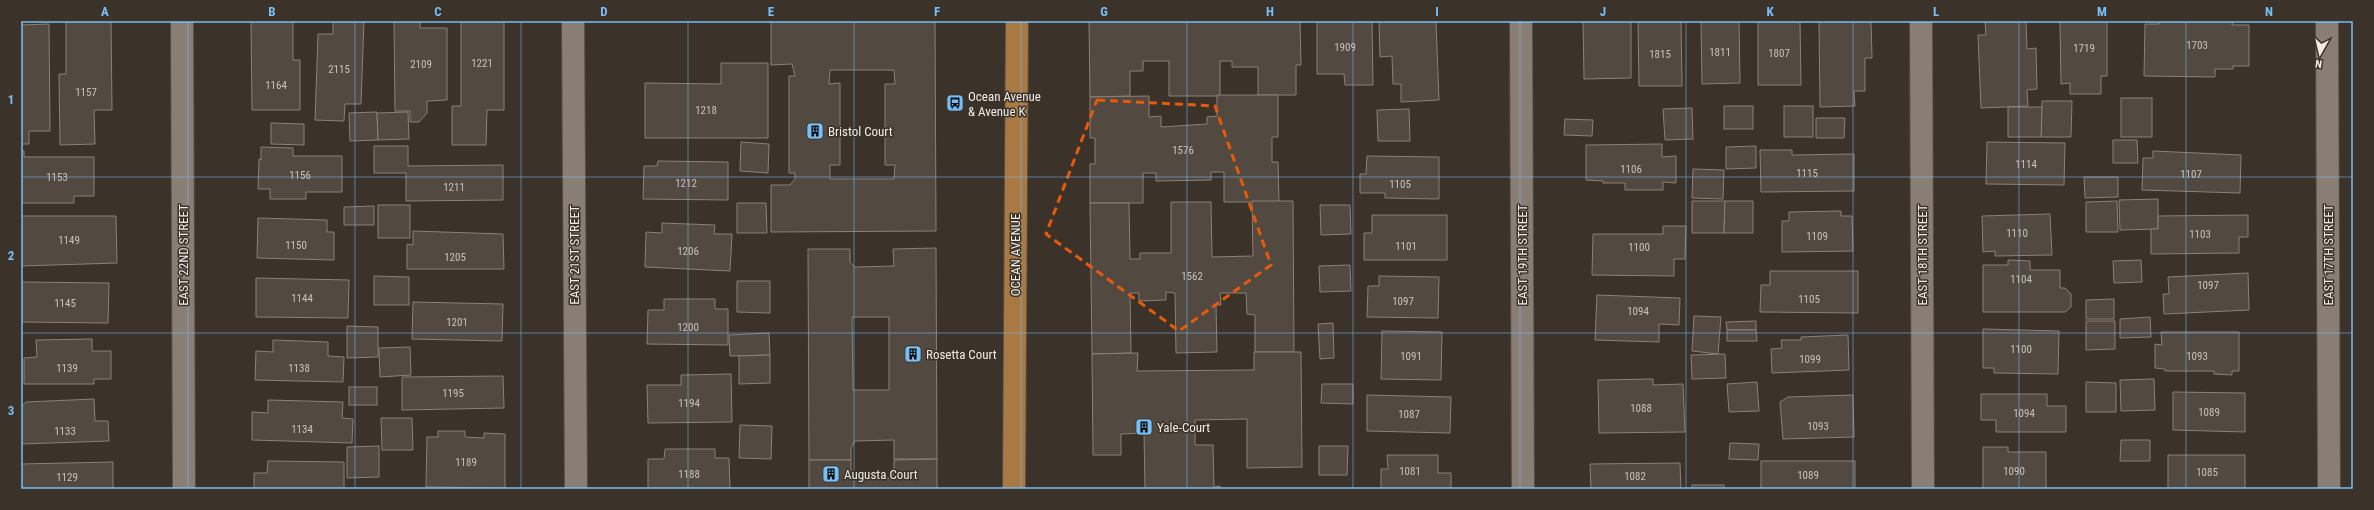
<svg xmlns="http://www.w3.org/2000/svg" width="2374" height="510" font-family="'Roboto Condensed',sans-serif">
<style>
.building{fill:#524940;stroke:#8c8178;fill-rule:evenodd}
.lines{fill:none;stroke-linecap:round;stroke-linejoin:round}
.minor-casing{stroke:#585049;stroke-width:24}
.major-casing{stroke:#585049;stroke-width:24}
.minor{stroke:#897e74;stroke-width:22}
.major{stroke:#a97943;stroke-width:22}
.marked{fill:none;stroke:#e8590c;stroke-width:3;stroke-dasharray:8 5;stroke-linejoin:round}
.grid{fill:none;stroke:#78bff7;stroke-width:1;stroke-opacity:0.55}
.labels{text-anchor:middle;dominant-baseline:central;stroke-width:3;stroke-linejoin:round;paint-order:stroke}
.number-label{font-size:11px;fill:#c9c2bc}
.poi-label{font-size:13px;fill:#f1ebe6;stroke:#3b3229;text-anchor:start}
.street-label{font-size:13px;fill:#f1ebe6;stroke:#3b3229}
.neatline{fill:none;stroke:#78bff7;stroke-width:1.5}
.grid-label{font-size:13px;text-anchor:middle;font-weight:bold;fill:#78bff7}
</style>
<rect width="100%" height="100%" fill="#3b3229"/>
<!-- building -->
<g class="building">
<path d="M66 21H111L112 110H94L95 144 60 145 59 74H66Z"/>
<path d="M251 21H293V60H300V110H252Z"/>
<path d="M333 21H364L361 104H345L344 121 315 120 318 34H333Z"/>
<path d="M394 21H420V28H447V100L427 101V113L419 122H410V111H395Z"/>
<path d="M461 21H504V110H487L486 145H452V106H461Z"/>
<path d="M771 21H935L936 231 771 232V185H790L795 179V173H789V76H795L792 64 771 65ZM830 70H894L895 84H885V165H895L894 179H830V165H840V83L829 84Z"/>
<path d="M1089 21H1300L1301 65H1296V95H1258V67H1232V61H1220V96H1169V61H1143V71H1130V96L1090 97Z"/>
<path d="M1317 21H1372L1373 85H1345L1344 74H1317Z"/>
<path d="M1379 21H1436L1439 100 1401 102V84H1393L1392 56 1380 57Z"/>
<path d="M1583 21H1631V78L1584 79Z"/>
<path d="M1638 21H1681L1682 86H1639Z"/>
<path d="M1701 21H1739L1740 83 1702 84Z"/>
<path d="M1758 21H1800L1801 85H1758Z"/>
<path d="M1819 21H1871L1872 58H1865V91H1854L1855 106 1820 107Z"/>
<path d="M1985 21H2026L2027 49 2036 48 2037 89 2027 90 2028 106 1981 108 1978 35H1986Z"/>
<path d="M2060 21H2107V76H2101V94H2070V83L2061 84Z"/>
<path d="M2159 21H2233L2232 25H2249V66H2233V69H2215V77L2144 76 2145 24H2159Z"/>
<path d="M49 24 50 131H29V144H21V25Z"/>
<path d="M721 63H768V138H645V83L721 84Z"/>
<path d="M1217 95H1278V137H1272V162H1278L1279 202H1224V172H1211V180L1156 181V173H1143V203H1090V164H1095V138H1090V97L1149 96V117L1161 116V127L1207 124V117L1217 116Z"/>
<rect x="2121" y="98" width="31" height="39"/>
<path d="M2042 101H2072L2071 137H2041Z"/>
<rect x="1724" y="106" width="29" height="23"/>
<rect x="1784" y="106" width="29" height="31"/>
<path d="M2008 107H2042L2041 137H2008Z"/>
<path d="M1692 108 1693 139 1665 140 1663 109Z"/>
<path d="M1409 109 1410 141H1378L1377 110Z"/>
<path d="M377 112 378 140 350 141 349 113Z"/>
<path d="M408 112 409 139 378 140 377 113Z"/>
<path d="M1816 118H1845L1844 138H1816Z"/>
<path d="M1565 119 1593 120 1592 136 1564 135Z"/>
<path d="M271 123 304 124V145L271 144Z"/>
<path d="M2113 140H2137L2138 163H2113Z"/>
<path d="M741 142 769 144 768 173 740 171Z"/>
<path d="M1987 142 2065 143 2064 185 1986 184Z"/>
<path d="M1662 144V157L1676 156V183L1663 182V190H1625V183H1603V181L1586 180V145Z"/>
<path d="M374 146H408V166L503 165V200L406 201V173H374Z"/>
<path d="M1756 146V168L1726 169V147Z"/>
<path d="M261 147 293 148V156H342V192H306V199H270V189H258L259 159 261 160Z"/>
<path d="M1760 150H1792V155L1854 154V191L1761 192Z"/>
<path d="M21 151H24V157H94V196H74V203H21Z"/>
<path d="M2153 151 2241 155 2240 193 2142 190 2143 158H2153Z"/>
<path d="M1367 156 1439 157V199L1385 198V193H1360V174H1366Z"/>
<path d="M658 161 728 162V200L643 199 644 166H657Z"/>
<path d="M1693 169 1724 170 1723 199 1692 198Z"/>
<path d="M2084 177H2118V197L2085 198Z"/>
<path d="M2158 199V229L2120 230 2119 200Z"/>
<path d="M1252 201H1293L1294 352H1255V315L1247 314 1246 293H1220L1221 305H1216L1217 352 1176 353 1175 293 1166 292V300L1139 301V293H1130L1131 353 1092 354 1090 203H1129L1130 259H1140V253H1171V202H1211L1212 257 1253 256Z"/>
<path d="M1692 201H1725L1724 233H1692Z"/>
<path d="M1725 201H1753V233H1724Z"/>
<path d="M2117 201 2118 232H2086V202Z"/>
<path d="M737 203H766L767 233H737Z"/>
<rect x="378" y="205" width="32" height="33"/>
<path d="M1320 205H1350L1351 234 1321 235Z"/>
<path d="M374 206V225H344V207Z"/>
<path d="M1841 211V216H1852L1853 251 1782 252V221H1789V212Z"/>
<path d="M2050 214 2052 255 1995 256V251L1983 252 1982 216Z"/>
<path d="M1372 215H1447V260H1364V233H1372Z"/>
<path d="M2248 215V237H2239V253L2151 254V229H2158V216Z"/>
<path d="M21 216H116L117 263 21 266Z"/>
<path d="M258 218 327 220V232H334V260L257 258Z"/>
<path d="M662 223 715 225 714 234H732L730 271 645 267 646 232 662 233Z"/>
<path d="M1663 226H1686L1685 259H1674V276L1592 275 1593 234H1663Z"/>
<path d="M413 231 503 234 504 269H407V244L413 245Z"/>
<path d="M936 248 937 459H894V440L855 441 851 448V460H809L808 249H850V262L855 267 894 266 893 249ZM852 317H889V390H853Z"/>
<path d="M2008 260 2030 261V270H2060V288H2065L2071 294V307L2065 312H1983V265H2008Z"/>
<path d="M2141 260 2142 282 2114 283 2113 261Z"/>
<path d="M1350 265 1351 291 1320 292 1319 266Z"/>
<path d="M1770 271H1858V313L1760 312 1761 285H1770Z"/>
<path d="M2248 273 2249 310 2164 314 2163 294H2169L2168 277Z"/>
<path d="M374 276 409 277V305H374Z"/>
<path d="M1379 276 1439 277 1438 318 1367 317 1368 286H1379Z"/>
<path d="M256 278 349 280 348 318 256 317Z"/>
<path d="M737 281H770V313L737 312Z"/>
<path d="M21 282 109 283 108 323 21 322Z"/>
<path d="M1597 295 1680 298 1679 325 1659 324V342L1595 340Z"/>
<path d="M664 299H715V309H728V345L647 344 648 310H664Z"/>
<path d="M2114 299V319H2086V300Z"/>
<path d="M413 302 503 304 502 341 412 339Z"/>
<path d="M1694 316 1721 317 1718 354 1692 351Z"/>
<path d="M2150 317 2151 337 2120 338V319Z"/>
<path d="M1756 321V330H1727L1726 322Z"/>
<path d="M2086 321H2115V349L2086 350Z"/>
<path d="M1333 323 1334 358 1320 359 1318 324Z"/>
<path d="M347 326 378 327V357L347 358Z"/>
<path d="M1983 329 2059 331 2058 374 1994 373V368H1983Z"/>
<path d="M1727 330H1756L1757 341H1727Z"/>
<path d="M1382 331 1442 332 1441 380 1381 379Z"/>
<path d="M2161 332H2239V371H2232V375L2214 374V371H2165V369L2155 368V344L2162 345Z"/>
<path d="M769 333 770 355 730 356 729 335Z"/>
<path d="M1848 335 1849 370 1772 373 1771 349 1782 348 1781 340H1801V337Z"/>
<path d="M92 339V351H111V379H94V384H24V358L37 357 36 340Z"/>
<path d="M273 340 328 342V356L344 357 343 382 255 380 256 351 273 352Z"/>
<path d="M410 347 411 375 380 377 379 348Z"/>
<path d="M1254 352H1301L1302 467 1247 468V419L1195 420V445H1213L1214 487 1220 486V489H1145L1144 433 1121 434V455H1093L1092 354 1138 353 1137 371 1254 370Z"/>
<path d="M1725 354 1726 378 1692 379 1691 355Z"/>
<path d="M770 355V383L739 384V356Z"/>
<path d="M731 374 732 422 648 423 647 385H681V375Z"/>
<path d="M503 376 504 408 402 410V377Z"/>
<path d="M1653 379V385L1683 384 1685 432 1599 433 1598 380Z"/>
<path d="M2154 379 2155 410 2121 411 2120 380Z"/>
<path d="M1757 382 1759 411 1729 412 1727 384Z"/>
<path d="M2086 382 2116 383V412H2086Z"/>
<path d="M1322 384H1353V404L1321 403Z"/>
<rect x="349" y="387" width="28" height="18"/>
<path d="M2173 392 2245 393V432L2173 430Z"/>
<path d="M1981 394H2047V406H2066V432H1996V420H1981Z"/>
<path d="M1367 395 1451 397 1450 433 1367 431Z"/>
<path d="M1853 395 1854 437 1783 439 1780 402 1788 397Z"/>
<path d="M94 399 95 421H108L109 441 21 444V407L26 402Z"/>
<path d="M268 400 343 402 342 418 353 419 352 443 252 440V412L268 413Z"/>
<path d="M381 418H412L413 450H382Z"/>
<path d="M740 425 772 426 771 459 739 458Z"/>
<path d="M438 431H465V437L484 438V433L505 434V488L426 487 427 437H438Z"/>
<path d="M2121 440H2150V461H2120Z"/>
<path d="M1730 443 1759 444 1758 460 1729 459Z"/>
<path d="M379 446V477L347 478V447Z"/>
<path d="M1319 446H1348L1347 475H1319Z"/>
<path d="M1983 447H2008V452H2046V489H1983Z"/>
<path d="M665 449H715V458H729L730 489H648V459H664Z"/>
<path d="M1387 455H1438V473H1451V489H1381V469H1388Z"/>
<rect x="2168" y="455" width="77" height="34"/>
<path d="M937 459V489H809V460H851V471L855 478H894V460Z"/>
<path d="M268 461 344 462V489H254V473H267Z"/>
<rect x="1761" y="461" width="94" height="28"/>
<path d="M113 462V489H21V464Z"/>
<path d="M1680 463 1681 489H1591L1590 464Z"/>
<rect x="1692" y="485" width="32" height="4"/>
</g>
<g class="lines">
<!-- minor casing -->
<g class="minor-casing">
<g id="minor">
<path d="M182 21 184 489"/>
<path d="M573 21 576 489"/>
<path d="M1521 21 1523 489"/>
<path d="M1921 21 1923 489"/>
<path d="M2327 21 2329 489"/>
</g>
</g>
<!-- major casing -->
<g class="major-casing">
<path id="major" d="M1014 489 1017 21"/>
</g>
<!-- minor -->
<use href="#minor" class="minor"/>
<!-- major -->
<use href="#major" class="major"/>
</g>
<!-- marked area -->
<path class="marked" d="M1097 100 1215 106 1271 265 1179 331 1046 234Z"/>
<!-- grid -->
<path class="grid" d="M188 21V489M355 21V489M521 21V489M688 21V489M854 21V489M1021 21V489M1187 21V489M1353 21V489M1520 21V489M1686 21V489M1853 21V489M2019 21V489M2186 21V489M21 177H2353M21 333H2353"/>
<!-- icons -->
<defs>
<g id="bus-square" transform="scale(0.9)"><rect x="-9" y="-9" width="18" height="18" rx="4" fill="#78bff7" stroke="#3b3229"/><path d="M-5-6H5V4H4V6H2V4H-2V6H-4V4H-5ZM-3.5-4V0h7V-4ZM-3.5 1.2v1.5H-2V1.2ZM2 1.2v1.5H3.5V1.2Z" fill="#111"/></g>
<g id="building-square" transform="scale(0.9)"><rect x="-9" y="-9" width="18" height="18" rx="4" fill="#78bff7" stroke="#3b3229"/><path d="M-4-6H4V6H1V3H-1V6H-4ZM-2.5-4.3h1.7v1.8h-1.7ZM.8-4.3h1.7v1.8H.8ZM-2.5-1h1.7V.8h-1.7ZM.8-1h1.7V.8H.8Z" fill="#111"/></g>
</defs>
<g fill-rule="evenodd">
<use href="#bus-square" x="955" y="103"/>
<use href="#building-square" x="815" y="131"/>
<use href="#building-square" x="913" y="354"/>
<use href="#building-square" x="1144" y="427"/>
<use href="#building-square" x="831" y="474"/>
</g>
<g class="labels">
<!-- number labels -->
<g class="number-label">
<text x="2197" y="45">1703</text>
<text x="1345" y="47">1909</text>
<text x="2084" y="48">1719</text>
<text x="1720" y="52">1811</text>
<text x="1779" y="53">1807</text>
<text x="1660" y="54">1815</text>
<text x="482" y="63">1221</text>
<text x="421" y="64">2109</text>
<text x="339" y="69">2115</text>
<text x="276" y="85">1164</text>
<text x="86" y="92">1157</text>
<text x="706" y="110">1218</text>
<text x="1183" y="150">1576</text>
<text x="2026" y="164">1114</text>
<text x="1631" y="169">1106</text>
<text x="1807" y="173">1115</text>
<text x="2191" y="174">1107</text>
<text x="300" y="175">1156</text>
<text x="57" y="177">1153</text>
<text x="686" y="183">1212</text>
<text x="1400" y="184">1105</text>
<text x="454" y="187">1211</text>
<text x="2017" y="233">1110</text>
<text x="2200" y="234">1103</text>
<text x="1817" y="236">1109</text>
<text x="69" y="240">1149</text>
<text x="296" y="245">1150</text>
<text x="1406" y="246">1101</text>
<text x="1639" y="247">1100</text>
<text x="688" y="251">1206</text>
<text x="455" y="257">1205</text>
<text x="1192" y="276">1562</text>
<text x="2021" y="279">1104</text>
<text x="2208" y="285">1097</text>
<text x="302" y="298">1144</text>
<text x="1809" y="299">1105</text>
<text x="1403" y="301">1097</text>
<text x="65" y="303">1145</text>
<text x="1638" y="311">1094</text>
<text x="457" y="322">1201</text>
<text x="688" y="327">1200</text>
<text x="2021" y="349">1100</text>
<text x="1411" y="356">1091</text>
<text x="2197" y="356">1093</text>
<text x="1810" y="359">1099</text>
<text x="67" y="368">1139</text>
<text x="299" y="368">1138</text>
<text x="453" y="393">1195</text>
<text x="689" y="403">1194</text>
<text x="1641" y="408">1088</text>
<text x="2209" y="412">1089</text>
<text x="2024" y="413">1094</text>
<text x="1409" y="414">1087</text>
<text x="1818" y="426">1093</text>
<text x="302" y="429">1134</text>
<text x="65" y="431">1133</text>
<text x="466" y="462">1189</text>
<text x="1410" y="471">1081</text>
<text x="2014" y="471">1090</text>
<text x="2207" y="472">1085</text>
<text x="689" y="474">1188</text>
<text x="1808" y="475">1089</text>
<text x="1635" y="476">1082</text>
<text x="67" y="477">1129</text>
</g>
<!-- poi labels -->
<g class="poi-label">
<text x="968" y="96">Ocean Avenue<tspan x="968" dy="15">&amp; Avenue K</tspan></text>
<text x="828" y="131">Bristol Court</text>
<text x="926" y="354">Rosetta Court</text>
<text x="1157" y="427">Yale-Court</text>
<text x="844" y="474">Augusta Court</text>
</g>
<!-- street labels -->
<g class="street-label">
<text transform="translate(183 255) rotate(-90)">EAST 22ND STREET</text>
<text transform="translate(574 255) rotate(-90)">EAST 21ST STREET</text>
<text transform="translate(1015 255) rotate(-90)">OCEAN AVENUE</text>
<text transform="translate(1522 255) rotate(-90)">EAST 19TH STREET</text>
<text transform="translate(1922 255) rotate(-90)">EAST 18TH STREET</text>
<text transform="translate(2328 255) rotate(-90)">EAST 17TH STREET</text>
</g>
</g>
<!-- border -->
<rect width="2374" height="510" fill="none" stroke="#3b3229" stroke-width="44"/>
<!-- north arrow -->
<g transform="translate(2320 54) rotate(188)" stroke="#3b3229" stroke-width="3" paint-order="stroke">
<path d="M0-3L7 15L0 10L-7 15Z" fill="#f1ebe6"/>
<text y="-6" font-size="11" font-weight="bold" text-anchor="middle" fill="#f1ebe6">N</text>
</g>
<rect x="22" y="22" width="2330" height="466" class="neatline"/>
<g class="grid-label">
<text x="105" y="16">A</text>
<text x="272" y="16">B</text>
<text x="438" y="16">C</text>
<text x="604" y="16">D</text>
<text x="771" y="16">E</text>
<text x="937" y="16">F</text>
<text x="1104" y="16">G</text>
<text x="1270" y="16">H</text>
<text x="1437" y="16">I</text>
<text x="1603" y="16">J</text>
<text x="1770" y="16">K</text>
<text x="1936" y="16">L</text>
<text x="2102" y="16">M</text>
<text x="2269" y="16">N</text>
<text x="11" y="104">1</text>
<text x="11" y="260">2</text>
<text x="11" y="415">3</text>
</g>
</svg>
